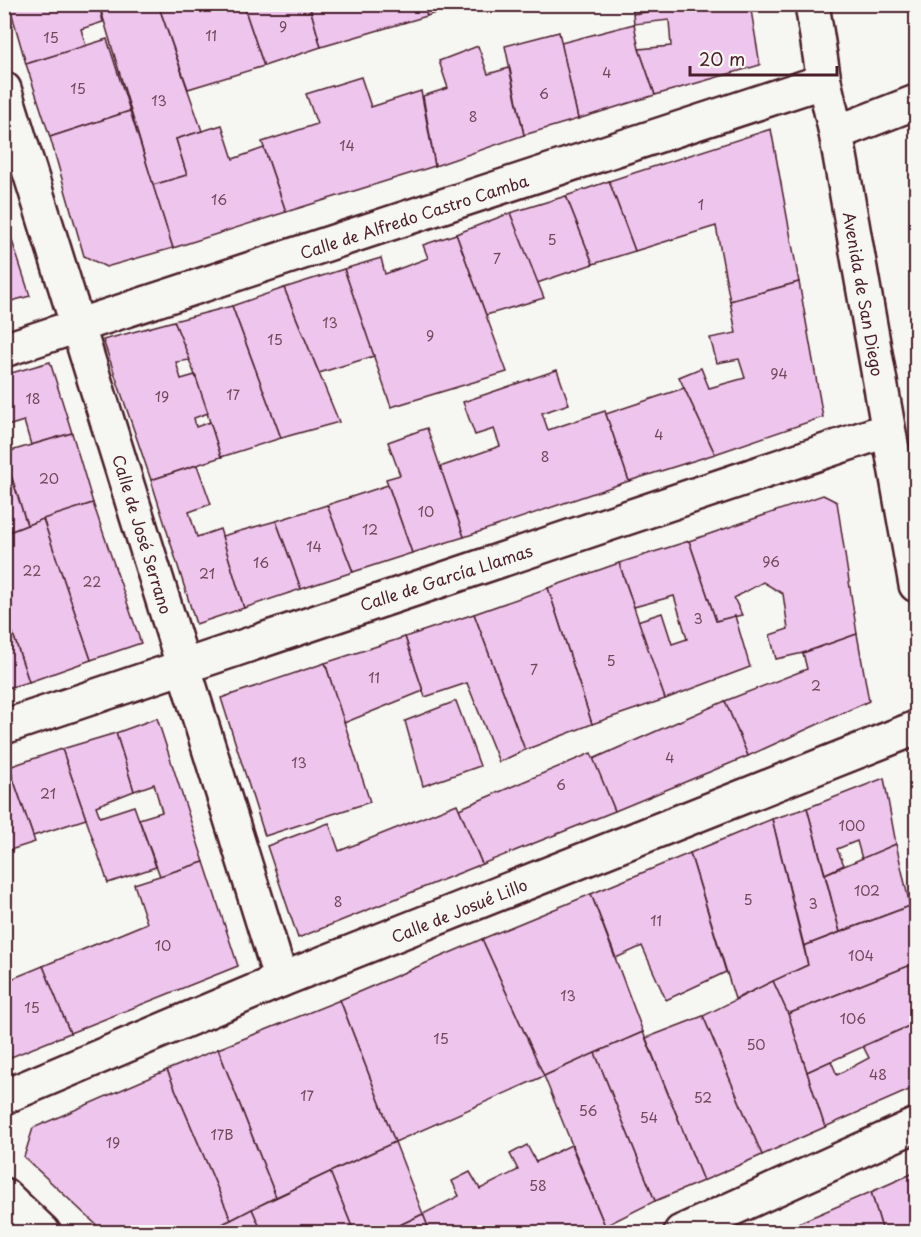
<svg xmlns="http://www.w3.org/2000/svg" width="921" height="1237" font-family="'Playpen Sans',sans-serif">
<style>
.building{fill:#eec5ed;stroke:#4a1f2b;stroke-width:1.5}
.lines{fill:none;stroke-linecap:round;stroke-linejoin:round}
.minor-casing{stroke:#4a1f2b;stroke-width:38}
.minor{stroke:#f6f6f2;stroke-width:33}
.labels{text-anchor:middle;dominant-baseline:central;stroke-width:4.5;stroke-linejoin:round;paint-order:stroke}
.number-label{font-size:14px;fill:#73485c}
.street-label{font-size:16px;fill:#4a1f2b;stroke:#f6f6f2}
</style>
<rect width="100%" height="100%" fill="#f6f6f2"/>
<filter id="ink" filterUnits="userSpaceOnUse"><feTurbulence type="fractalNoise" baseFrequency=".0167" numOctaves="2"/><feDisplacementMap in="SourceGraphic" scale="12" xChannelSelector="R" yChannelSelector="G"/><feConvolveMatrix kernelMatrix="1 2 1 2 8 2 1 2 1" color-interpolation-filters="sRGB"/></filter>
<g filter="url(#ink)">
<!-- building -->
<g class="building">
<path d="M9 4H99L103 22 81 29 86 46 26 64Z"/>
<path d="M99 4H158L202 131 176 139 187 175 153 185Z"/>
<path d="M158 4H243L264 66 188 89Z"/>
<path d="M243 4H309L321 47 264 66Z"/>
<path d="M309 4H346L348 10 363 4H423L427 16 321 47Z"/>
<path d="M423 4H458L427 16Z"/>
<path d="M632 4H699L633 14Z"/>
<path d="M699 4H750L760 65 655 95 639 49 671 46 669 20 634 24 633 14Z"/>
<path d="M634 24 639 49 655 95 578 119 561 43Z"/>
<path d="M559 32 578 119 524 135 505 46Z"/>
<path d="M107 39 130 111 50 137 26 64Z"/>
<path d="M478 46 488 74 509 68 524 135 435 166 423 96 448 88 439 61Z"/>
<path d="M361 77 371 107 421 91 435 166 286 212 262 142 317 124 306 94Z"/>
<path d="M130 111 173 248 106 267 84 256 50 137Z"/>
<path d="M222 125 233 159 264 148 286 212 173 248 153 185 187 175 176 139Z"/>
<path d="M771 129 799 282 730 301 716 226 635 251 609 181Z"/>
<path d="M609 181 635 251 593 264 566 196Z"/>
<path d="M566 196 593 264 537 283 510 213Z"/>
<path d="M510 213 544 298 486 315 456 234Z"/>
<path d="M4 216 30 296 4 303Z"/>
<path d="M456 234 507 372 391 407 344 269 381 258 385 274 428 258 423 245Z"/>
<path d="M344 269 374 356 319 373 284 288Z"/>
<path d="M799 282 823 417 715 454 679 377 701 368 709 388 745 378 739 359 717 363 710 338 736 333 730 301Z"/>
<path d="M284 288 339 422 281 438 232 306Z"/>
<path d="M232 306 281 438 221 457 195 375 174 321Z"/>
<path d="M174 321 190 360 176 362 181 379 195 375 208 413 194 418 196 427 210 422 221 457 151 480 103 340Z"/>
<path d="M50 362 72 433 31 445 24 421 4 427V375Z"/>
<path d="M557 370 569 404 542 413 548 430 605 411 629 481 464 537 440 467 500 446 494 429 475 435 463 402Z"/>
<path d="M684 388 715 454 629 481 606 414Z"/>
<path d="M427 428 464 537 412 553 386 479 400 475 388 442Z"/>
<path d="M72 433 93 503 27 525 4 453Z"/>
<path d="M4 454 27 525 4 534Z"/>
<path d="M197 465 211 504 189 512 197 537 220 529 244 608 196 624 151 480Z"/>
<path d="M388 485 412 553 353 572 327 505Z"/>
<path d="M823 495 837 502 857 634 803 653 776 659 770 635 788 629 783 594 763 582 734 598 742 615 716 621 689 541Z"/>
<path d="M93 503 141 643 91 660 43 519Z"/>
<path d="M327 505 353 572 301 589 276 521Z"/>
<path d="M43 519 91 660 29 682 4 607V534Z"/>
<path d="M276 521 301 589 244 608 222 536Z"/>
<path d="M689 541 716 621 735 616 750 667 665 699 637 621 662 613 672 644 687 639 674 596 634 607 619 563Z"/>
<path d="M619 563 665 699 592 724 548 588Z"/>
<path d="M548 588 592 724 525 750 474 614Z"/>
<path d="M4 607 29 682 4 689Z"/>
<path d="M474 614 525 750 499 762 467 683 425 697 405 637Z"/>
<path d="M857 634 869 701 748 756 725 701 807 669 803 653Z"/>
<path d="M405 637 423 691 344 723 325 663Z"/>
<path d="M325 663 370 802 265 836 221 698Z"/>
<path d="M456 701 480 766 423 786 405 721Z"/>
<path d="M725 701 748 756 615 811 593 759Z"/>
<path d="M157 718 204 862 160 876 139 819 162 812 154 784 134 791 116 733Z"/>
<path d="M116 733 134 791 96 806 100 817 134 806 156 867 108 883 62 749Z"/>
<path d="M62 749 86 819 33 836 9 767Z"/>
<path d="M591 753 615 811 482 864 459 809Z"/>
<path d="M9 767 35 842 4 852V769Z"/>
<path d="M884 778 896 844 862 859 857 841 837 849 844 865 825 874 807 808Z"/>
<path d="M457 804 482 864 298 938 267 846 329 823 339 851Z"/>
<path d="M807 808 840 932 804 946 772 819Z"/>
<path d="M772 819 808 965 735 999 690 853Z"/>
<path d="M896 844 910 906 840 932 825 874Z"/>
<path d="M690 853 726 972 666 1000 642 946 616 958 591 894Z"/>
<path d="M204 862 238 966 70 1033 43 966 147 923 134 884Z"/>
<path d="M591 894 643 1032 544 1076 482 939Z"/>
<path d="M910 906 916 943V963L788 1014 773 981 808 965 804 946Z"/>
<path d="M482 939 544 1076 395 1142 340 1000Z"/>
<path d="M916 963V1023L807 1072 788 1014Z"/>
<path d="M43 966 70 1033 4 1060V982Z"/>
<path d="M773 981 788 1014 825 1127 762 1155 703 1016Z"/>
<path d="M340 1000 395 1142 276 1197 218 1049Z"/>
<path d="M703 1016 762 1155 703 1181 646 1038Z"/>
<path d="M916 1023V1087L825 1127 807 1072 831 1061 837 1075 869 1058 863 1046Z"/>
<path d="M643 1032 703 1181 655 1201 595 1053Z"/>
<path d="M218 1049 276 1197 231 1220 167 1070Z"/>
<path d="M595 1053 655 1201 605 1226 544 1076Z"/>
<path d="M167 1070 231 1220 204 1232H104L24 1157 33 1128Z"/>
<path d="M395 1142 423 1214 385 1232H354L330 1172Z"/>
<path d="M527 1145 536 1162 571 1145 605 1226 589 1232H430L423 1214 459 1196 452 1181 470 1172 480 1189 518 1170 510 1154Z"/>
<path d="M330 1172 354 1232H262L252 1209Z"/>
<path d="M916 1172V1232H883L871 1192Z"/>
<path d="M871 1192 883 1232H777Z"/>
<path d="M252 1209 262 1232H204L231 1220Z"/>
<path d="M423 1214 430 1232H405L402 1224Z"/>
</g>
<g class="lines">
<!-- minor casing -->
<g class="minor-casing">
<g id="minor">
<path d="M812 4 824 81 836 133 916 585"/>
<path d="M4 89 281 980"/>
<path d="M836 133 916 102"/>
<path d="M4 350 824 81"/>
<path d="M4 727 888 430"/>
<path d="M4 1097 281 980 916 728"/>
<path d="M4 1195 43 1232"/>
<path d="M681 1232 916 1125"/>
</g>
</g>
<!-- minor -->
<use href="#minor" class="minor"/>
</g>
</g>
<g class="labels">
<!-- number labels -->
<g class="number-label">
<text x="283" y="26">9</text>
<text x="211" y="35">11</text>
<text x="51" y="37">15</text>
<text x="607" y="72">4</text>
<text x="78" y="88">15</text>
<text x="544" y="93">6</text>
<text x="159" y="100">13</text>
<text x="473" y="116">8</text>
<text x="347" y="145">14</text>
<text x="219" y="199">16</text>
<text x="701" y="204">1</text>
<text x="552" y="239">5</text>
<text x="497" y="258">7</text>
<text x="330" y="322">13</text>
<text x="430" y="335">9</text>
<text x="275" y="339">15</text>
<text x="779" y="373">94</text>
<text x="233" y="394">17</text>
<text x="162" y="396">19</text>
<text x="33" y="398">18</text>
<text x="659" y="434">4</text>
<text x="545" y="456">8</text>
<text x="49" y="478">20</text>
<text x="426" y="511">10</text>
<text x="370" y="529">12</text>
<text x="314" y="546">14</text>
<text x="771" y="561">96</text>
<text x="261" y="562">16</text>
<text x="32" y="570">22</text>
<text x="207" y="573">21</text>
<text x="92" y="581">22</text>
<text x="698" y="618">3</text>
<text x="611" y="660">5</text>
<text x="534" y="669">7</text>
<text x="374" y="677">11</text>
<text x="816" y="685">2</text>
<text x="670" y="757">4</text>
<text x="299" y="762">13</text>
<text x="561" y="784">6</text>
<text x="48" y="793">21</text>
<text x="852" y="825">100</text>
<text x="867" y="890">102</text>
<text x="748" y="899">5</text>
<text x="338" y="901">8</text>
<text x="813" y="903">3</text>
<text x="656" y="920">11</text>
<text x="163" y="945">10</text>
<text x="861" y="955">104</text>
<text x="568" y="995">13</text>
<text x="32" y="1007">15</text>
<text x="853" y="1018">106</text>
<text x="441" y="1038">15</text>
<text x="756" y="1044">50</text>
<text x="878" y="1074">48</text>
<text x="307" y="1095">17</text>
<text x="703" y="1097">52</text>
<text x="588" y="1110">56</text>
<text x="649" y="1117">54</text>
<text x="222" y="1134">17B</text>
<text x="113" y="1142">19</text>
<text x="538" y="1185">58</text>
</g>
<!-- street labels -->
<g class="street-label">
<text transform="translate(414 216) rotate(-18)">Calle de Alfredo Castro Camba</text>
<text transform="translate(864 294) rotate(80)">Avenida de San Diego</text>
<text transform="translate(143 534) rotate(73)">Calle de José Serrano</text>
<text transform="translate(446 577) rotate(-18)">Calle de García Llamas</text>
<text transform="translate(459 910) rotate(-22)">Calle de Josué Lillo</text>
</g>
</g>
<!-- margin -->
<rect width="921" height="1237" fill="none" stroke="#f6f6f2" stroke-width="24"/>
<rect x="12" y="12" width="897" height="1213" fill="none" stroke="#4a1f2b" stroke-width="2" filter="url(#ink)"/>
<!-- scale -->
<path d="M690 66v9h147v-9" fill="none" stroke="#4a1f2b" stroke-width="3"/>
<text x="699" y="66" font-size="18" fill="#4a1f2b" stroke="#f6f6f2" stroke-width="4.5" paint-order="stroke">20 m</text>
</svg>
